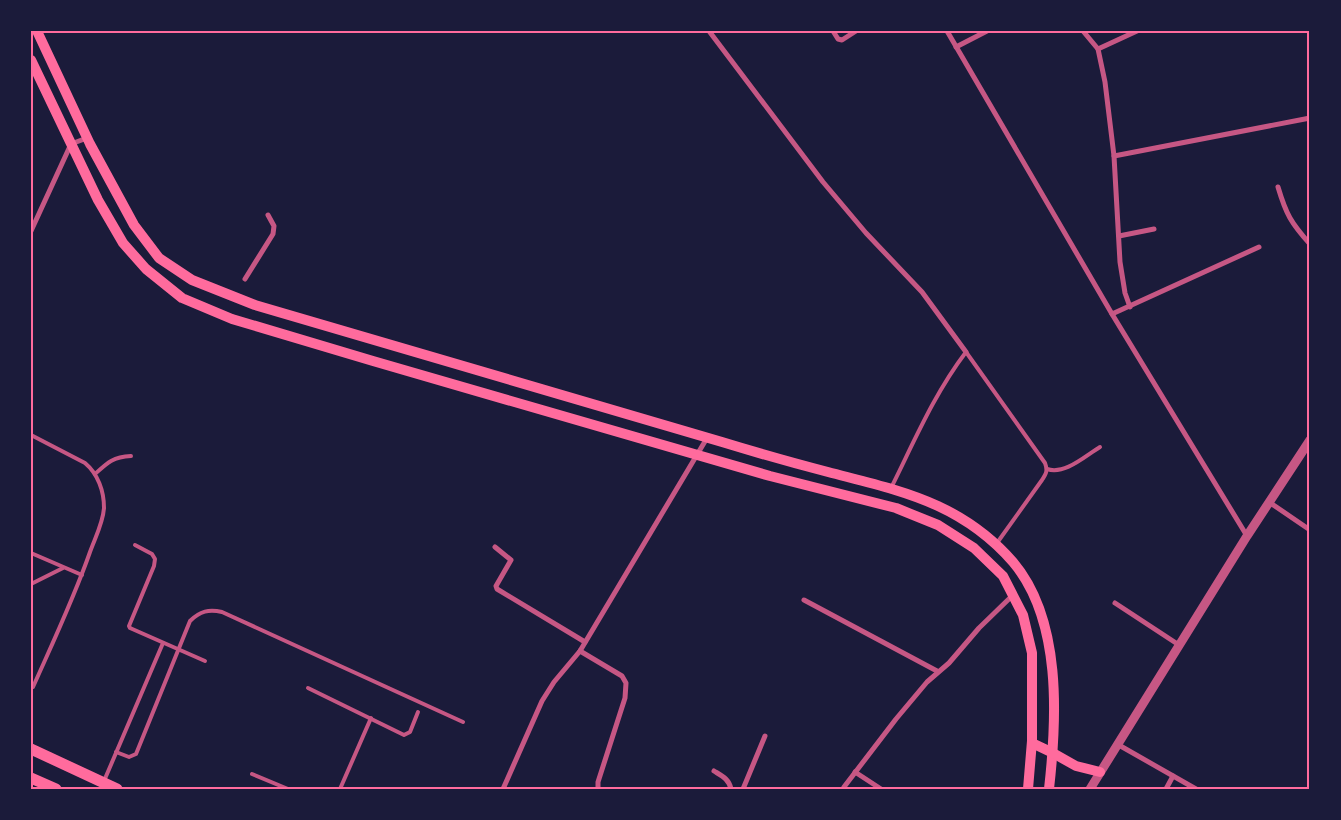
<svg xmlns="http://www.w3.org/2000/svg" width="1341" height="820" font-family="'Public Sans',sans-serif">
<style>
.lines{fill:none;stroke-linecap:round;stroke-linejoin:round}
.service{stroke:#c65784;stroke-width:4}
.minor{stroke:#c65784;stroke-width:5}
.tertiary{stroke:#c65784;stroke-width:9}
.secondary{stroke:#ff6b9d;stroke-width:10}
.primary{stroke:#ff6b9d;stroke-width:11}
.neatline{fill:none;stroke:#ff6b9d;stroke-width:2}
</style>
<rect width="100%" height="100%" fill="#1b1b3a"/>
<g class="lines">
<!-- service -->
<g class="service">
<path d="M31 435 85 463C98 474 104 491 104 508 103 523 95 538 90 552 74 598 53 642 33 687L31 686"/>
<path d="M1047 469C1065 475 1085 456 1100 447"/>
<path d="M95 474C108 462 113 457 131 456"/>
<path d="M891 488C914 442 934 394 966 352L1045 463C1048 471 1046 474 1042 480L997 543"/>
<path d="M135 545 152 554 155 559 154 566 129 626 130 628 205 661"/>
<path d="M31 553 82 575"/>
<path d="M31 584 63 568"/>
<path d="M308 688 404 735 410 732 418 712"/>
<path d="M116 752 129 757 136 754 190 621C200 611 209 609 222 612L463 722"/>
<path d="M252 774 288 789"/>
<path d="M104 781 163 643"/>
<path d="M340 789 371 718"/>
</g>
<!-- minor -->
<g class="minor">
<path d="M709 31 823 182 866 233 922 292 966 352"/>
<path d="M833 31 838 39 842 40 856 31"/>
<path d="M947 31 1112 314 1247 536"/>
<path d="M1083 31 1098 49 1105 82 1114 156 1120 262 1125 293 1130 307"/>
<path d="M956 47 987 31"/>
<path d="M1098 49 1137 31"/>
<path d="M1114 156 1310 118"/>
<path d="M1278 187C1286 214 1291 223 1310 244"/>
<path d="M31 231 71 144 87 138"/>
<path d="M1119 236 1154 229"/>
<path d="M245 279 273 234 274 226 268 215"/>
<path d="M1112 314 1259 247"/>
<path d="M1269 502 1310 530"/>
<path d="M495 547 511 560 496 586 497 589 585 642"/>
<path d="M804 600 937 671"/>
<path d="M1115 603 1179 645"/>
<path d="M580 651 622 676 626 683 625 698 598 782V789"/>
<path d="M1117 744 1196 789"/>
<path d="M714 771C722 776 729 779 731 789"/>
<path d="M855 772 881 789"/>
<path d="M844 787 896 719 927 682 949 663 979 628 1013 595"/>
<path d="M503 789 542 701 554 682 580 651 707 438"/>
<path d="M743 789 765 736"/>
<path d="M1166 789 1173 776"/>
</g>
<!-- tertiary -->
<path class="tertiary" d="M1090 789 1247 536 1310 440"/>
<!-- secondary -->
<g class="secondary">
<path d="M37 31 90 144 134 225 159 258 192 280 255 305C411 351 567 397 722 442 758 453 793 463 828 472 866 482 903 490 938 506 966 519 993 539 1013 562 1062 620 1057 718 1049 789"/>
<path d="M31 60 98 200 123 243 146 269 182 298 232 319 373 361 770 476 896 508 938 525 974 548 1003 576 1023 615 1032 653V741L1028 789"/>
<path d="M1032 743 1053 753 1076 766 1100 772"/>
</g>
<!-- primary -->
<g class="primary">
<path d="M31 749 117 789"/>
<path d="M31 778 56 789"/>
</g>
</g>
<!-- border -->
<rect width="1341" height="820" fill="none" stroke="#1b1b3a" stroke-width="65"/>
<rect x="32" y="32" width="1276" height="756" class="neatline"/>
</svg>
